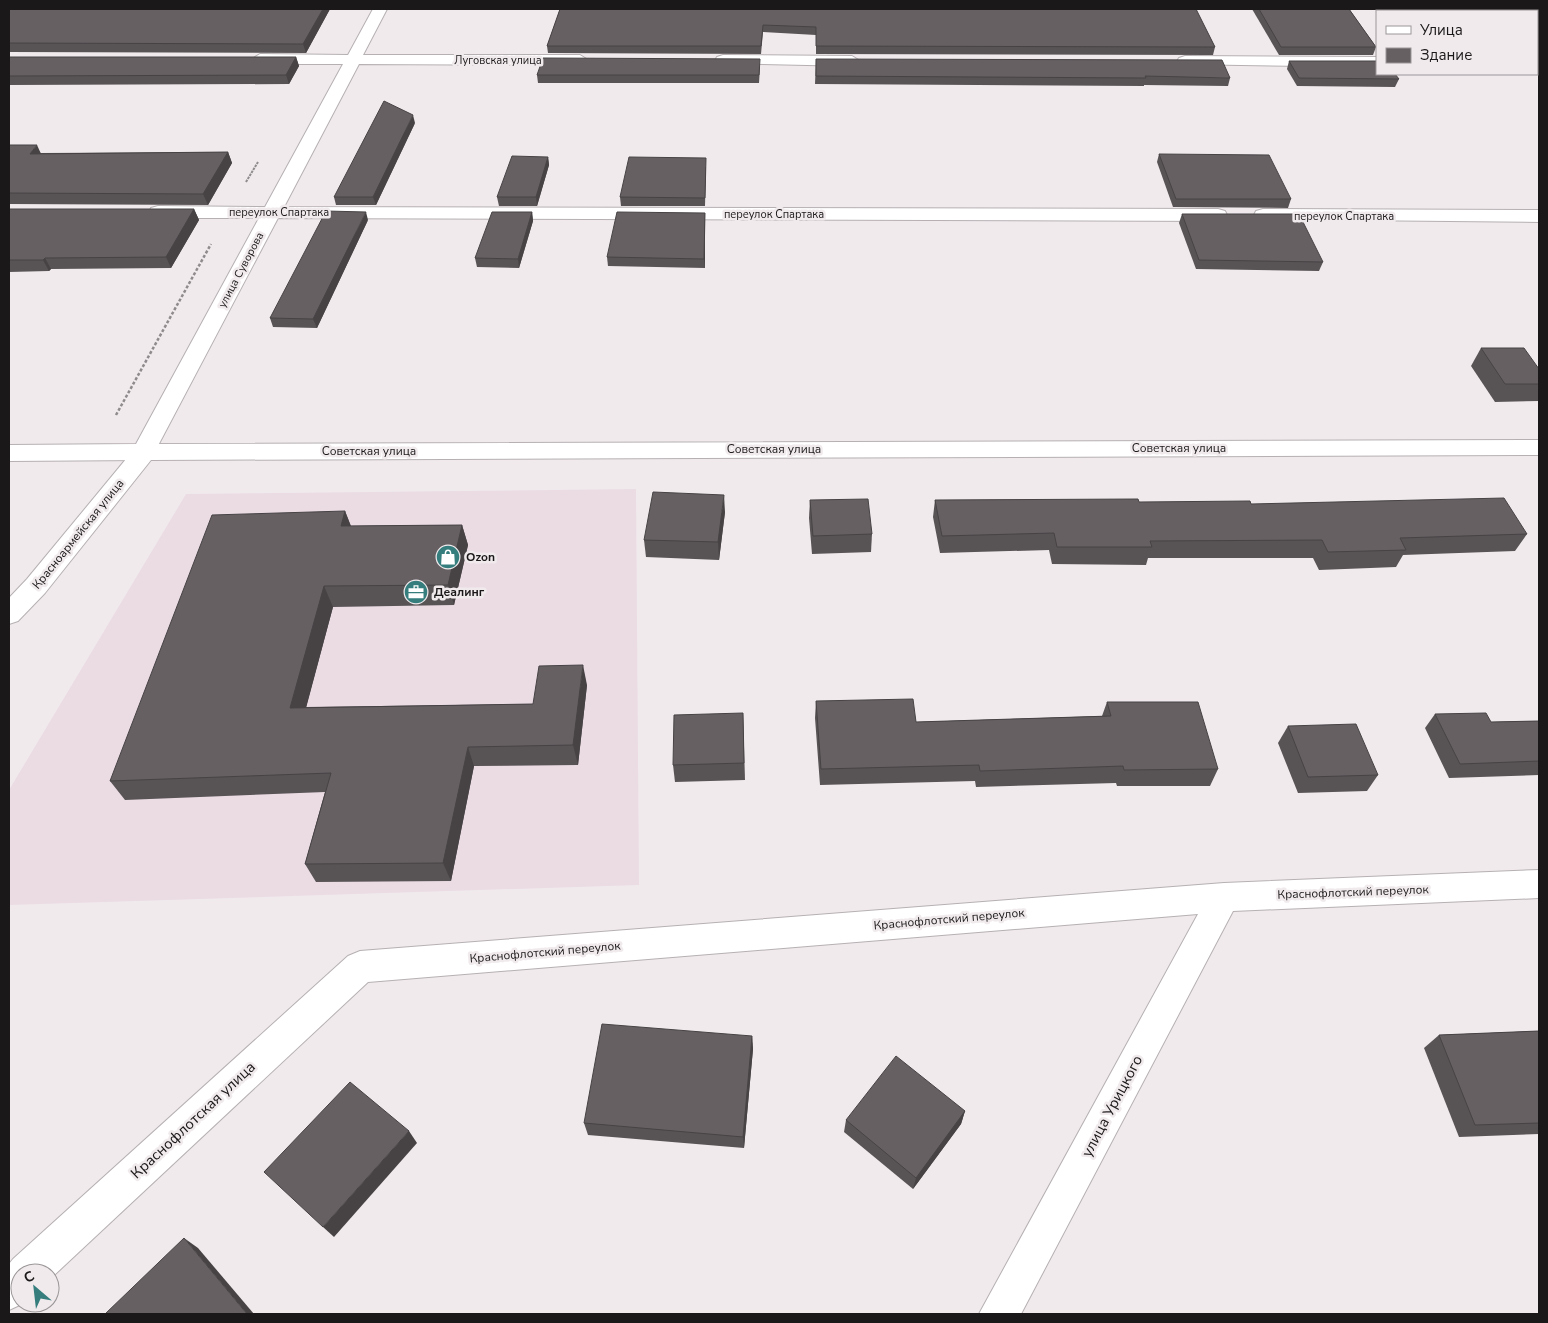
<svg xmlns="http://www.w3.org/2000/svg" width="1548" height="1323" font-family="'Nunito Sans',sans-serif">
<style>
.built{fill:#ebdce4}
.lines{fill:none;stroke-linecap:round;stroke-linejoin:round}
.street-casing{stroke:#b6b0b3;stroke-width:2}
.secondary-casing{stroke:#b6b0b3;stroke-width:2}
.path-far1{stroke:#8f8b8d;stroke-width:2;stroke-dasharray:2.5 1;stroke-linecap:butt}
.path{stroke:#8f8b8d;stroke-width:2.5;stroke-dasharray:3 2;stroke-linecap:butt}
.street{fill:#fff;fill-rule:evenodd}
.secondary{fill:#fff;fill-rule:evenodd}
.wall{fill:#585355}
.shaded-wall{fill:#474345}
.building{fill:#666063;stroke:#474345}
.labels{text-anchor:middle;dominant-baseline:central;stroke-width:5;stroke-linejoin:round;paint-order:stroke}
.far-street-label{font-size:11px;fill:#1b1819;stroke:#f0eaed}
.street-label{font-size:12px;fill:#1b1819;stroke:#f0eaed}
.poi-label{font-size:12px;font-weight:bold;fill:#1b1819;stroke:#f0eaed;text-anchor:start}
.near-street-label{font-size:15px;fill:#1b1819;stroke:#f0eaed}
</style>
<rect width="100%" height="100%" fill="#f0eaed"/>
<!-- built -->
<path class="built" d="M636 489 639 885 9 905V790L186 494Z"/>
<g class="lines">
<!-- street casing -->
<g class="street-casing">
<g id="street">
<path d="M373 9H387L363 55H580L588 60 580 65 359 64 284 207 1218 209 1225 211 1227 215 1225 219 1218 221 278 218 152 457 144 460 9 461V445L136 444 259 218H158L151 216 149 212 151 208 158 206 265 207 343 64H260L252 59 260 54 348 55Z"/>
<path d="M723 55 852 56 860 61 852 66 717 63 715 60 717 57Z"/>
<path d="M1185 56 1377 57V67L1179 64 1177 61 1179 58Z"/>
<rect x="1537" y="57" width="2" height="10"/>
<path d="M1263 209 1539 210V222L1256 219 1254 215 1256 211Z"/>
<path d="M1539 870V898L1233 911 1021 1314H979L1198 914 368 982 50 1279V1273H20V1303H24L9 1310V1264L13 1259 348 956 360 951 1224 883Z"/>
</g>
</g>
<!-- secondary casing -->
<g class="secondary-casing">
<g id="secondary">
<path d="M1516 9H1532L1533 11H1517Z"/>
<path d="M1539 440V455L151 460 45 593 18 621 9 624V598L27 579 136 447 144 444Z"/>
</g>
</g>
<!-- path-far1 -->
<path class="path-far1" d="M246 182 258 162"/>
<!-- path -->
<path class="path" d="M116 415 211 244"/>
<!-- street -->
<use href="#street" class="street"/>
<!-- secondary -->
<use href="#secondary" class="secondary"/>
</g>
<!-- wall -->
<g class="wall">
<path d="M9 9H330L306 53 9 52Z"/>
<path d="M560 9H1198L1196 10 1215 47 1213 55 816 54V35L763 32 761 54 548 53 547 46Z"/>
<path d="M1252 9H1349L1376 47 1373 55H1279Z"/>
<path d="M9 57H296L299 66 289 84 9 85Z"/>
<path d="M816 59 1230 78 1228 86 1144 85V86L815 84Z"/>
<path d="M1289 61 1399 79 1395 87 1297 86 1287 69Z"/>
<path d="M760 67 759 83H538L537 75Z"/>
<path d="M415 123 376 205H336L334 197Z"/>
<path d="M9 145 41 153 228 152 232 163 208 205 9 204Z"/>
<path d="M1159 154 1291 199 1288 208 1173 207 1157 162Z"/>
<path d="M548 157 549 165 537 206H499L497 197Z"/>
<path d="M706 167 705 206H621L620 197Z"/>
<path d="M9 209H194L199 220 171 268 51 269 49 271 9 272Z"/>
<path d="M532 212 533 221 519 268 477 267 475 258Z"/>
<path d="M705 213V268L608 266 607 257Z"/>
<path d="M1182 214 1323 262 1319 271 1196 269 1179 223Z"/>
<path d="M368 220 317 328 273 327 270 318Z"/>
<path d="M1481 348 1539 369V401L1495 402 1471 366Z"/>
<path d="M810 500 872 534 871 552 812 554 809 518Z"/>
<path d="M935 500 1139 502 1251 504 1527 534 1515 551 1403 555 1396 567 1319 570 1313 558H1148L1146 565 1052 564 1049 550 940 553 933 517Z"/>
<path d="M345 511 351 526 462 525 468 545 454 605 333 607 306 707 533 704 587 685 578 765 474 766 451 881 316 882 305 864 325 792 125 800 110 781Z"/>
<path d="M725 512 719 560 646 557 644 540Z"/>
<path d="M816 701 916 722 1102 716 1107 702 1218 769 1210 786H1117L1116 783 976 787 975 781 820 785 815 718Z"/>
<path d="M743 713 745 780 675 782 673 765Z"/>
<path d="M1435 714 1491 722 1539 721V775L1449 778 1425 728Z"/>
<path d="M1288 726 1378 775 1367 791 1298 793 1278 743Z"/>
<path d="M1539 1031V1134L1459 1137 1424 1048 1439 1035Z"/>
<path d="M752 1036 753 1049 744 1148 588 1135 584 1123Z"/>
<path d="M965 1111 961 1124 913 1189 844 1132 846 1120Z"/>
</g>
<!-- shaded-wall -->
<g class="shaded-wall">
<path d="M323 9H330L306 53 303 44Z"/>
<path d="M296 57 299 66 289 84 286 75Z"/>
<path d="M413 115 415 123 376 205 373 197Z"/>
<path d="M37 145 42 156 30 154Z"/>
<path d="M228 152 232 163 208 205 203 194Z"/>
<path d="M548 157 549 165 537 206 536 197Z"/>
<path d="M194 209 199 220 171 268 166 257Z"/>
<path d="M366 212 368 220 317 328 313 319Z"/>
<path d="M532 212 533 221 519 268 518 259Z"/>
<path d="M705 213V268L704 259Z"/>
<path d="M45 258 51 269 49 271 43 260Z"/>
<path d="M724 495 725 512 719 560 718 542Z"/>
<path d="M345 511 353 532 341 526Z"/>
<path d="M462 525 468 545 454 605 448 585Z"/>
<path d="M324 586 333 607 301 727 290 708Z"/>
<path d="M583 665 587 685 578 765 573 745Z"/>
<path d="M468 747 474 766 451 881 443 863Z"/>
<path d="M752 1036 753 1049 744 1148 743 1137Z"/>
<path d="M965 1111 961 1124 913 1189 916 1178Z"/>
<path d="M409 1131 417 1143 334 1237 323 1227Z"/>
<path d="M184 1238 198 1248 254 1314H247Z"/>
</g>
<!-- building -->
<g class="building">
<path d="M9 9H323L303 44 9 43Z"/>
<path d="M560 9H1196L1215 47 816 46V27L763 25 761 46H547Z"/>
<path d="M1259 9H1349L1376 47H1281Z"/>
<path d="M9 57H296L286 75 9 76Z"/>
<path d="M543 58 760 59 759 75H537Z"/>
<path d="M816 59 1222 60 1230 78 1145 76 1146 78 816 76Z"/>
<path d="M1289 61H1377V74H1395L1399 79 1299 78Z"/>
<path d="M384 101 413 115 373 197H334Z"/>
<path d="M9 145H37L30 154 228 152 203 194 9 193Z"/>
<path d="M1159 154 1269 155 1291 199H1176Z"/>
<path d="M512 156 548 157 536 197H497Z"/>
<path d="M629 157 706 158 705 198 620 197Z"/>
<path d="M9 209H194L166 257 45 258 43 260H9Z"/>
<path d="M326 211 366 212 313 319 270 318Z"/>
<path d="M492 212H532L518 259 475 258Z"/>
<path d="M617 212 705 213 704 259 607 257Z"/>
<path d="M1182 214H1299L1323 262 1199 260Z"/>
<path d="M1481 348H1524L1539 369V384H1505Z"/>
<path d="M653 492 724 495 718 542 644 540Z"/>
<path d="M1504 498 1527 534 1400 538 1406 550 1328 552 1322 540 1150 541 1152 547H1057L1054 533 942 536 935 500 1138 499 1139 502 1250 501 1251 504Z"/>
<path d="M868 499 872 534 813 536 810 500Z"/>
<path d="M345 511 341 526 462 525 448 585 324 586 290 708 533 704 539 666 583 665 573 745 468 747 443 863 305 864 331 773 110 781 212 515Z"/>
<path d="M913 699 916 722 1111 716 1107 702H1198L1218 769 1124 770 1123 766 980 771 979 765 821 769 816 701Z"/>
<path d="M743 713 744 763 673 765 674 715Z"/>
<path d="M1486 713 1491 722 1539 721V761L1460 764 1435 714Z"/>
<path d="M1356 724 1378 775 1308 777 1288 726Z"/>
<path d="M602 1024 752 1036 743 1137 584 1123Z"/>
<path d="M1539 1031V1123L1475 1125 1439 1035Z"/>
<path d="M896 1056 965 1111 916 1178 846 1120Z"/>
<path d="M350 1082 409 1131 323 1227 264 1172Z"/>
<path d="M184 1238 247 1314H105Z"/>
</g>
<!-- icons -->
<defs>
<g id="shop-disc" transform="scale(1.25)"><circle r="9.5" fill="#357e7d" stroke="#f0eaed"/><path d="M-5-2.5h2.3a2.7 3.5 0 0 1 5.4 0H5L5.5 6h-11ZM-1.5-2.5h3a1.5 2.3 0 0 0-3 0Z" fill="#fff"/></g>
<g id="office-disc" transform="scale(1.25)"><circle r="9.5" fill="#357e7d" stroke="#f0eaed"/><path d="M-6-3h4V-5.5h4V-3h4V5H-6ZM-1-4.5V-3h2v-1.5ZM-6 0V1H6V0Z" fill="#fff"/></g>
</defs>
<g fill-rule="evenodd">
<use href="#shop-disc" x="448" y="557"/>
<use href="#office-disc" x="416" y="592"/>
</g>
<g class="labels">
<!-- far-street labels -->
<g class="far-street-label">
<text x="498" y="60">Луговская улица</text>
<text x="279" y="212">переулок Спартака</text>
<text x="774" y="214">переулок Спартака</text>
<text x="1344" y="216">переулок Спартака</text>
<text transform="translate(241 270) rotate(-62)">улица Суворова</text>
</g>
<!-- street labels -->
<g class="street-label">
<text x="1179" y="448">Советская улица</text>
<text x="774" y="449">Советская улица</text>
<text x="369" y="451">Советская улица</text>
<text transform="translate(78 534) rotate(-51)">Красноармейская улица</text>
<text transform="translate(1353 892) rotate(-2)">Краснофлотский переулок</text>
<text transform="translate(949 919) rotate(-5)">Краснофлотский переулок</text>
<text transform="translate(545 952) rotate(-5)">Краснофлотский переулок</text>
</g>
<!-- poi labels -->
<g class="poi-label">
<text x="466" y="557">Ozon</text>
<text x="434" y="592">Деалинг</text>
</g>
<!-- near-street labels -->
<g class="near-street-label">
<text transform="translate(1112 1106) rotate(-62)">улица Урицкого</text>
<text transform="translate(193 1120) rotate(-43)">Краснофлотская улица</text>
</g>
</g>
<!-- border -->
<rect width="1548" height="1323" fill="none" stroke="#1b1819" stroke-width="20"/>
<!-- legend -->
<rect x="1376" y="10" width="162" height="65" fill="#f0eaed" stroke="#9b9698"/>
<rect x="1386" y="26" width="25" height="8" fill="#ffffff" stroke="#9b9698"/>
<text x="1420" y="35" font-size="15" fill="#1b1819">Улица</text>
<rect x="1386" y="48" width="25" height="15" fill="#666063" stroke="#9b9698"/>
<text x="1420" y="60" font-size="15" fill="#1b1819">Здание</text>
<!-- north arrow -->
<g transform="translate(35 1288) rotate(332)"><circle r="24" fill="#f0eaed" stroke="#9b9698"/>
<path d="M0-4L9 19L0 12L-9 19Z" fill="#357e7d"/>
<text y="-8" font-size="14" font-weight="bold" text-anchor="middle" fill="#1b1819">С</text>
</g>
</svg>
